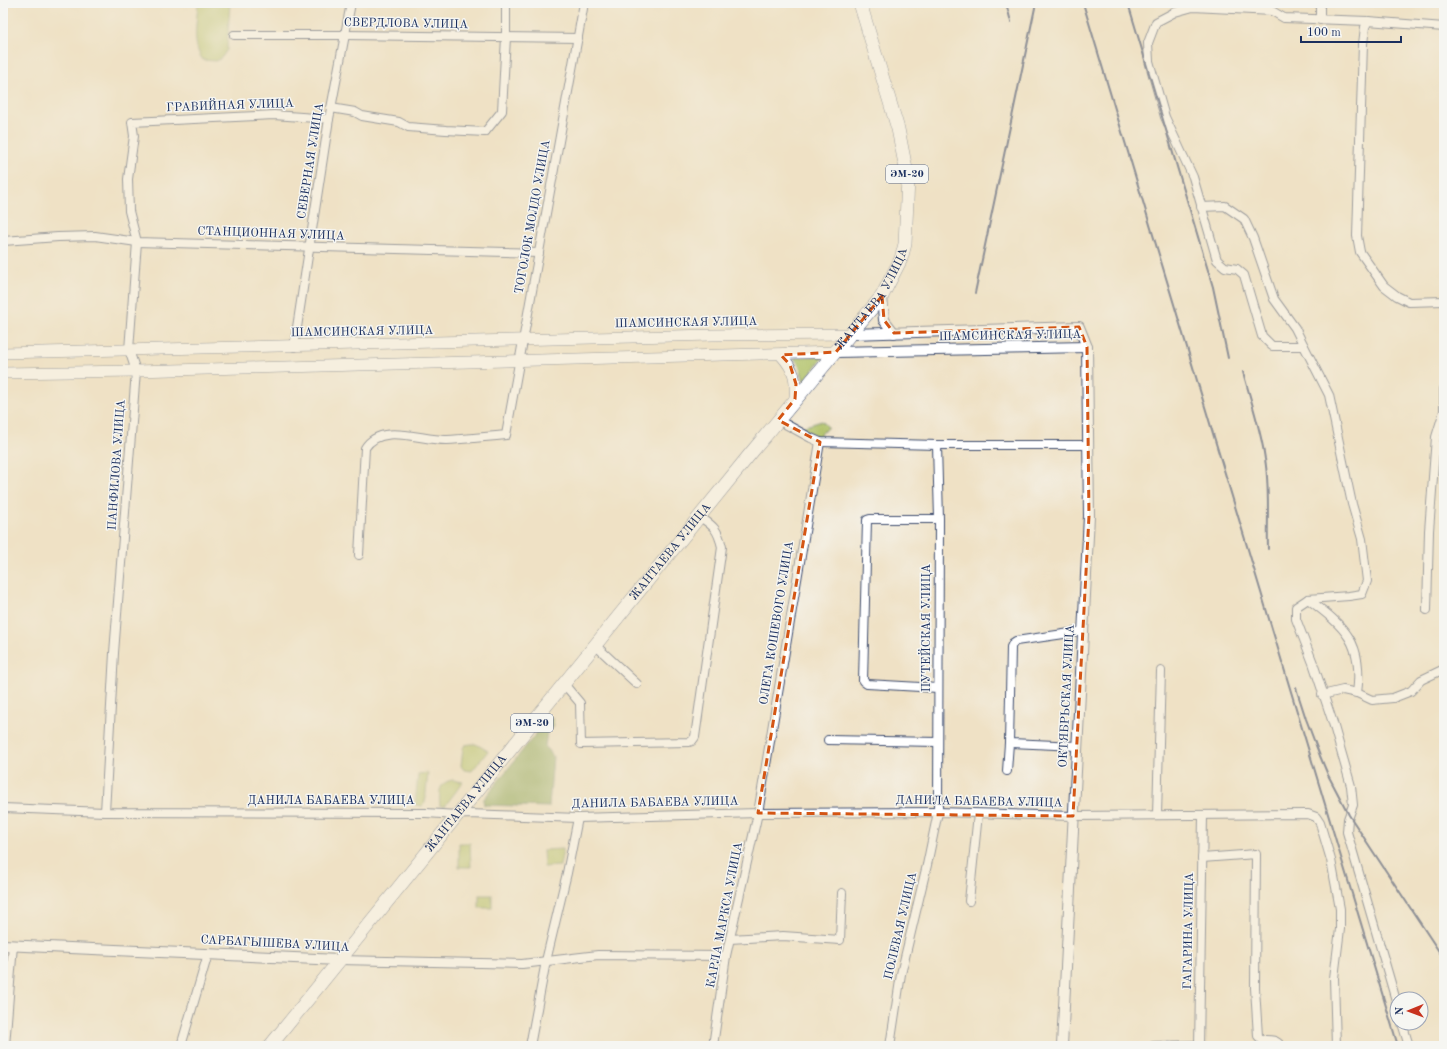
<svg xmlns="http://www.w3.org/2000/svg" width="1447" height="1049" font-family="'Old Standard TT',serif">
<style>
.green{fill:#aebf62;stroke:#647760}
.forest{fill:#8aa658;stroke:#526a5b}
.lines{fill:none;stroke-linecap:round;stroke-linejoin:round}
.minor-casing{stroke:#3b4a6d;stroke-width:10}
.tertiary-casing{stroke:#3b4a6d;stroke-width:12}
.secondary-casing{stroke:#3b4a6d;stroke-width:12}
.primary-casing{stroke:#3b4a6d;stroke-width:14}
.minor{stroke:#fff;stroke-width:8}
.tertiary{stroke:#fff;stroke-width:10}
.secondary{stroke:#fff;stroke-width:11}
.primary{stroke:#fff;stroke-width:13}
.rail{stroke:#1b2f5e;stroke-width:2}
.marked{fill:none;stroke:#d45514;stroke-width:3;stroke-dasharray:8 5;stroke-linejoin:round}
.labels{text-anchor:middle;dominant-baseline:central;stroke-width:3;stroke-linejoin:round;paint-order:stroke}
.shield{fill:#f6f6f2;stroke:#5d6b8a;stroke-width:1}
.shield-label{font-size:11px;font-weight:bold;fill:#1b2f5e}
.street-label{font-size:12px;fill:#1b2f5e;stroke:#f6f6f2}
</style>
<rect width="100%" height="100%" fill="#f6f6f2"/>
<filter id="ink" filterUnits="userSpaceOnUse"><feTurbulence type="fractalNoise" baseFrequency=".025" numOctaves="2"/><feDisplacementMap in="SourceGraphic" scale="8" xChannelSelector="R" yChannelSelector="G"/><feConvolveMatrix kernelMatrix="1 2 1 2 8 2 1 2 1" color-interpolation-filters="sRGB"/></filter>
<filter id="wash" filterUnits="userSpaceOnUse"><feTurbulence type="fractalNoise" baseFrequency=".012" numOctaves="4" result="noise"/><feDisplacementMap in="SourceGraphic" scale="16" xChannelSelector="R" yChannelSelector="G"/><feGaussianBlur stdDeviation="0.9" result="paint"/><feColorMatrix in="noise" values="0 0 0 0 0 0 0 0 0 0 0 0 0 0 0 0 0 1.4 0 .05"/><feComposite in="paint" operator="in"/></filter>
<g filter="url(#wash)">
<rect width="100%" height="100%" fill="#efe1c5"/>
<!-- green -->
<g class="green">
<path d="M198 3H230L227 50 222 57 217 61 203 60C191 45 197 21 198 3Z"/>
<path d="M824 356 804 381 799 364 793 357Z"/>
<path d="M822 421 828 427 818 437 802 427Z"/>
<path d="M471 744H476L488 751 472 771 464 770 461 766 463 748 465 745Z"/>
<path d="M428 773 425 803 422 806 415 805 418 774Z"/>
<path d="M453 780 463 782 445 806H440C439 793 438 782 453 780Z"/>
<path d="M459 843H470L471 867H459Z"/>
<path d="M563 849 560 866 544 867 543 850Z"/>
<rect x="479" y="895" width="13" height="13"/>
</g>
<!-- forest -->
<path class="forest" d="M553 718 554 727 547 732 545 747 553 756 549 807 484 805 483 800 546 721Z"/>
</g>
<g filter="url(#ink)">
<g class="lines">
<!-- minor casing -->
<g class="minor-casing">
<g id="minor">
<path d="M1320 20V3"/>
<path d="M1368 21 1365 27 1363 44 1357 236 1360 252 1384 286 1397 296 1409 302 1444 301"/>
<path d="M234 35H345L578 38"/>
<path d="M331 108 355 112 362 116 399 122 408 127 446 130 485 132 502 111 506 37V3"/>
<path d="M1201 207 1225 206 1244 219 1253 238 1274 299 1295 328 1304 346"/>
<path d="M3 241 58 237 95 236 137 242 539 253"/>
<path d="M294 347 329 119 351 3"/>
<path d="M778 420 811 438 820 442 937 445H1088"/>
<path d="M359 555 365 448C381 422 422 441 447 440 466 439 486 437 506 435L584 3"/>
<path d="M1308 599C1345 627 1364 643 1357 693"/>
<path d="M1427 610 1429 531 1436 437 1444 411V389"/>
<path d="M595 645 637 684"/>
<path d="M564 684 580 703 581 744 689 742 692 741 695 737 722 547C718 530 714 526 700 517"/>
<path d="M938 688 867 684 863 681 867 520 870 519H939"/>
<path d="M1322 695 1343 690 1357 693 1372 700 1393 698 1411 691 1421 680 1444 669"/>
<path d="M828 740 938 742"/>
<path d="M1077 746 1009 743 1011 647 1013 643 1016 641 1084 631"/>
<path d="M1007 771 1009 743"/>
<path d="M3 808 105 812 426 813 457 815 469 814 578 818 758 813 938 812 1073 816 1308 814 1316 817 1320 823 1331 860 1340 909V929L1334 978 1336 1046"/>
<path d="M105 812 114 653 136 371 129 350 137 242 129 211 128 179 134 136 132 122 274 115 329 119"/>
<path d="M1157 815 1161 671"/>
<path d="M1202 858 1256 854 1255 988 1258 1036 1262 1040C1269 1040 1276 1039 1281 1046"/>
<path d="M969 901 978 814"/>
<path d="M730 939 783 936 840 940 842 893"/>
<path d="M339 960 522 964 598 955 726 956"/>
<path d="M1397 1004 1347 832 1348 819 1353 805 1351 786 1333 723 1313 663 1296 619V607L1308 599 1349 596 1362 594 1367 581 1362 539 1352 504 1329 395 1304 346H1272L1262 336 1244 275 1237 269 1225 267 1217 260 1193 177 1165 117 1149 61 1148 43 1156 22 1175 12 1193 7 1272 11 1284 18 1368 21 1444 27"/>
<path d="M1402 1023 1409 1046"/>
<path d="M5 1046 13 945"/>
<path d="M181 1046 208 954"/>
<path d="M530 1046 546 961 567 873 578 818"/>
<path d="M713 1046 726 956 758 813 820 442"/>
<path d="M890 1046 901 974 927 865 938 812 939 519 937 445"/>
<path d="M1153 1046 1199 1045"/>
<path d="M1199 1046 1203 816"/>
</g>
</g>
<!-- tertiary casing -->
<g class="tertiary-casing">
<g id="tertiary">
<path d="M882 296 884 320 894 333"/>
<path d="M851 334 1079 327 1087 347 1089 516 1062 1046"/>
<path d="M836 352 1087 347"/>
<path d="M3 945 339 960"/>
</g>
</g>
<!-- secondary casing -->
<g class="secondary-casing">
<g id="secondary">
<path d="M3 353 712 335 851 334"/>
<path d="M781 355C795 371 796 378 795 399"/>
<path d="M3 373 136 371 836 352"/>
</g>
</g>
<!-- primary casing -->
<g class="primary-casing">
<g id="primary">
<path id="s1" d="M270 1046 751 453 882 296 901 259 905 244 908 179 898 129 860 3"/>
</g>
</g>
<!-- minor -->
<use href="#minor" class="minor"/>
<!-- tertiary -->
<use href="#tertiary" class="tertiary"/>
<!-- secondary -->
<use href="#secondary" class="secondary"/>
<!-- primary -->
<use href="#primary" class="primary"/>
<!-- rail -->
<g class="rail">
<path d="M1006 3 1011 22"/>
<path d="M1083 3 1398 1046"/>
<path d="M1128 3 1213 287 1228 358"/>
<path d="M975 293 1036 3"/>
<path d="M1243 372C1251 401 1261 430 1265 459 1270 488 1267 519 1268 549"/>
<path d="M1296 688 1306 719 1320 756 1328 775 1349 815 1444 959"/>
</g>
</g>
</g>
<!-- marked area -->
<path d="M0 0H1447V1049H0ZM882 296 884 320 894 333 1079 327 1087 347 1089 516 1073 816 758 813 820 442 778 420 795 399 796 384 790 365 781 355 836 352Z" fill="#efe1c5" fill-opacity=".55" fill-rule="evenodd"/>
<path class="marked" d="M882 296 884 320 894 333 1079 327 1087 347 1089 516 1073 816 758 813 820 442 778 420 795 399 796 384 790 365 781 355 836 352Z"/>
<g class="labels">
<!-- shield labels -->
<g class="shield">
<rect x="886" y="165" width="42" height="18" rx="3"/>
<rect x="511" y="714" width="42" height="18" rx="3"/>
</g>
<g class="shield-label">
<text x="907" y="174">ЭМ-20</text>
<text x="532" y="723">ЭМ-20</text>
</g>
<!-- street labels -->
<g class="street-label">
<text transform="translate(406 24) rotate(1)">СВЕРДЛОВА УЛИЦА</text>
<text transform="translate(230 106) rotate(-2)">ГРАВИЙНАЯ УЛИЦА</text>
<text transform="translate(311 161) rotate(-81)">СЕВЕРНАЯ УЛИЦА</text>
<text transform="translate(533 217) rotate(-80)">ТОГОЛОК МОЛДО УЛИЦА</text>
<text transform="translate(271 234) rotate(2)">СТАНЦИОННАЯ УЛИЦА</text>
<text stroke="none"><textPath href="#s1" startOffset="960">ЖАНТАЕВА УЛИЦА</textPath></text>
<text transform="translate(686 323) rotate(-1)">ШАМСИНСКАЯ УЛИЦА</text>
<text transform="translate(362 332) rotate(-1)">ШАМСИНСКАЯ УЛИЦА</text>
<text transform="translate(1010 336) rotate(-1)">ШАМСИНСКАЯ УЛИЦА</text>
<text transform="translate(117 465) rotate(-86)">ПАНФИЛОВА УЛИЦА</text>
<text stroke="none"><textPath href="#s1" startOffset="636">ЖАНТАЕВА УЛИЦА</textPath></text>
<text transform="translate(777 623) rotate(-81)">ОЛЕГА КОШЕВОГО УЛИЦА</text>
<text transform="translate(927 628) rotate(-90)">ПУТЕЙСКАЯ УЛИЦА</text>
<text transform="translate(1067 696) rotate(-87)">ОКТЯБРЬСКАЯ УЛИЦА</text>
<text x="331" y="801">ДАНИЛА БАБАЕВА УЛИЦА</text>
<text transform="translate(979 802) rotate(1)">ДАНИЛА БАБАЕВА УЛИЦА</text>
<text stroke="none"><textPath href="#s1" startOffset="312">ЖАНТАЕВА УЛИЦА</textPath></text>
<text transform="translate(655 803) rotate(-1)">ДАНИЛА БАБАЕВА УЛИЦА</text>
<text transform="translate(725 915) rotate(-79)">КАРЛА МАРКСА УЛИЦА</text>
<text transform="translate(901 926) rotate(-77)">ПОЛЕВАЯ УЛИЦА</text>
<text transform="translate(1189 931) rotate(-89)">ГАГАРИНА УЛИЦА</text>
<text transform="translate(275 944) rotate(3)">САРБАГЫШЕВА УЛИЦА</text>
</g>
</g>
<!-- margin -->
<rect width="1447" height="1049" fill="none" stroke="#f6f6f2" stroke-width="16"/>
<!-- north arrow -->
<g transform="translate(1409 1011) rotate(269)"><circle r="19" fill="#f6f6f2" stroke="#9ea6b7"/>
<path d="M0-3L7 15L0 10L-7 15Z" fill="#c8321e"/>
<text y="-6" font-size="11" font-weight="bold" text-anchor="middle" fill="#1b2f5e">N</text>
</g>
<!-- scale -->
<path d="M1301 36v6h100v-6" fill="none" stroke="#1b2f5e" stroke-width="2"/>
<text x="1307" y="36" font-size="12" fill="#1b2f5e" stroke="#f6f6f2" stroke-width="3" paint-order="stroke">100 m</text>
</svg>
